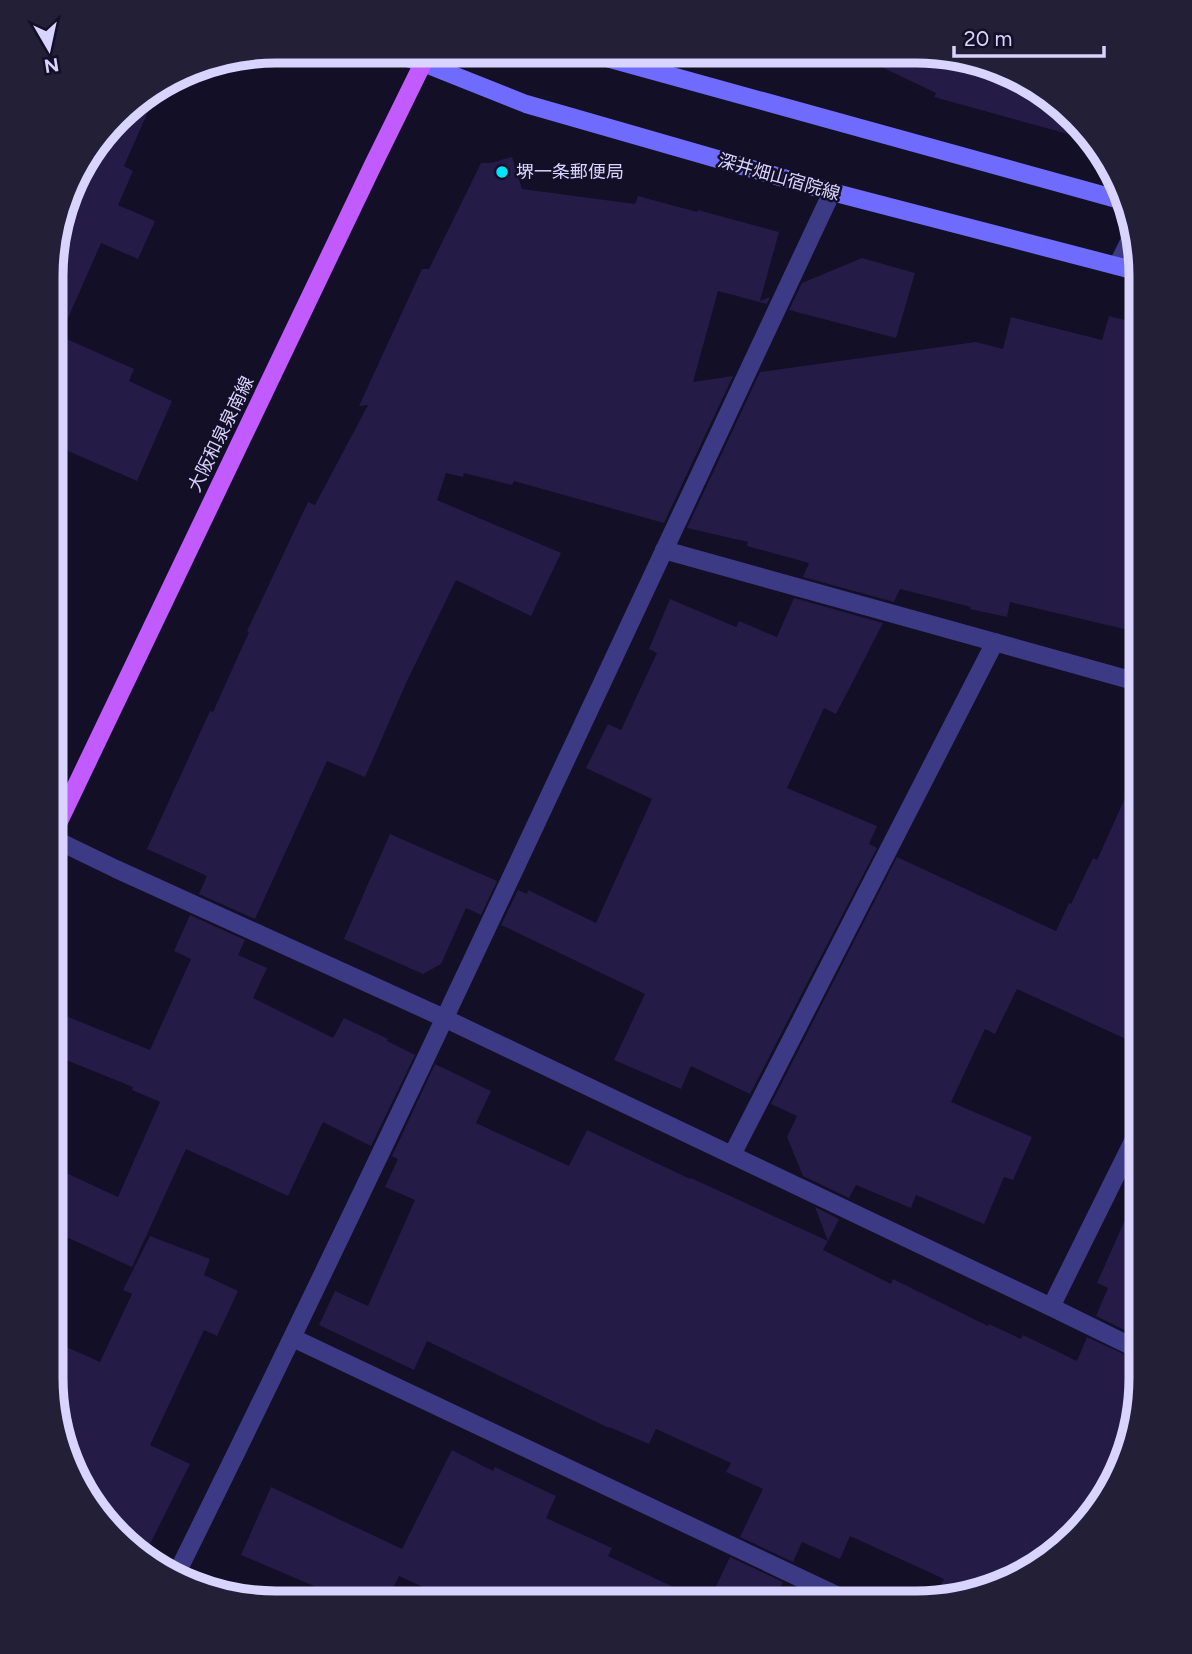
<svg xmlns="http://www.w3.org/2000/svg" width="1192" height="1654" font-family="Figtree,'Noto Sans JP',sans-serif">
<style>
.building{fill:#241b47}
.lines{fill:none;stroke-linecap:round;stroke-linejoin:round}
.street{stroke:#3d3a85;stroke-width:18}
.secondary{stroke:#6f6bff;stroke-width:18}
.primary{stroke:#c25bff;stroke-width:18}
.poi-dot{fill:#00e5ff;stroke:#130f26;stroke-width:2.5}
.labels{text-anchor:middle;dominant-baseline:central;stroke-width:5;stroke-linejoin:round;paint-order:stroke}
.poi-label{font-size:18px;fill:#d9d4ff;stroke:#130f26;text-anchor:start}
.street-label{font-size:18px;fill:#d9d4ff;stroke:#130f26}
.rim{fill:none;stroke:#d9d4ff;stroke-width:9}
</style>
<rect width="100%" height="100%" fill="#130f26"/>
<!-- building -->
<g class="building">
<path d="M850 52 946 53 1053 97 1086 139 934 97 936 93Z"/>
<path d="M158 89 124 166 133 171 118 205 155 221 138 259 101 243 60 336 134 369 129 381 172 401 137 481 52 444 53 246 81 164 128 106Z"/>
<path d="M512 157 522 189 635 204 638 196 697 212 698 210 779 232 760 301 770 297 767 304 718 291 693 382 733 376 664 523 514 481 512 485 464 473 463 477 446 473 437 500 561 553 531 616 456 580 407 681 365 777 327 761 255 919 199 894 207 876 147 849 210 711 213 712 249 632 247 631 308 502 315 505 368 405 359 406 422 269H429L481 163H490Z"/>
<path d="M862 258 915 273 896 338 789 310 802 283Z"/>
<path d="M1109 316 1141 324V418L1129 466 1141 468V633L1010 602 1007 617 970 609 971 607 900 589 894 602 803 577 809 563 747 546 748 542 687 528 760 372 976 342 1003 349 1011 317 1102 340Z"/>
<path d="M794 598 883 623 836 714 824 708 787 788 877 826 869 844 877 848 750 1094 691 1066 681 1089 614 1060 645 994 501 925 518 890 527 894 528 890 596 923 652 799 586 768 608 724 621 730 657 653 649 649 670 599 736 627 739 621 777 637Z"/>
<path d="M1141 763V1046L1017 989 995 1034 985 1029 951 1102 1032 1137 1013 1180 1004 1177 984 1224 916 1195 911 1208 856 1185 849 1198 803 1176 787 1137 797 1116 771 1104 897 857 1056 931 1069 903 1071 904 1093 858 1097 860Z"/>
<path d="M390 834 497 881 481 915 466 908 441 964 423 974 344 939Z"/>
<path d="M190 915 245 940 238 955 267 968 253 998 333 1038 344 1018 388 1039 387 1041 415 1055 371 1146 323 1122 288 1196 186 1149 132 1267 51 1230V1166L118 1197 160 1102 132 1090 133 1087 51 1054V1010L150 1050 191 959 174 951Z"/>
<path d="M435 1064 491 1091 476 1123 569 1166 587 1130 690 1179 691 1178 828 1241 823 1250 891 1284 893 1279 988 1326 989 1324 1021 1339 1023 1335 1077 1361 1087 1337 1141 1362V1393L1109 1486 1099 1507 1015 1580 934 1599 944 1579 850 1536 840 1559 802 1542 793 1562 740 1537 763 1489 726 1472 731 1463 656 1429 649 1444 609 1427V1428L427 1341 414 1370 319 1325 335 1291 368 1306 415 1200 385 1187 398 1159 392 1156Z"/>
<path d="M1141 1184V1338L1096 1316 1108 1288 1097 1283Z"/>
<path d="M815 1207 839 1219 828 1241Z"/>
<path d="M150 1236 210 1259 204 1275 238 1291 217 1336 204 1330 150 1445 190 1464 143 1558 139 1557 74 1477 51 1378V1340L100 1362 132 1294 123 1290Z"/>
<path d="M452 1450 493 1471 495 1467 556 1496 546 1518 612 1548 608 1556 707 1603 456 1602 399 1576 386 1602H306L314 1586 241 1555 271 1487 402 1549Z"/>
<path d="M730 1557 783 1582 773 1603H708Z"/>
</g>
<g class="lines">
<!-- street -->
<g class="street">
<path d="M1117 266 1132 236"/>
<path d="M664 550 1141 683"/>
<path d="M52 838 116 869 444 1018 1051 1307 1141 1351"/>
<path d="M732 1155 995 642"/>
<path d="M1051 1307 1141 1125"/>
<path d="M293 1338 853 1603"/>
<path d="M177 1573C403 1116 615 653 832 192"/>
</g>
<!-- secondary -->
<g class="secondary">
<path d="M384 51 423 63 526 104 832 192 1140 272"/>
<path d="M585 52 1124 201"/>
<path d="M423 63 497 51"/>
</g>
<!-- primary -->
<path class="primary" d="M52 836 372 167 429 51"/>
</g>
<!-- markers -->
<circle class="poi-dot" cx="502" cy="172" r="7"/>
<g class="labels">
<!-- poi labels -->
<g class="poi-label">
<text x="516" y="172">堺一条郵便局</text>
</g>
<!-- street labels -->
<g class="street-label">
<text transform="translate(779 177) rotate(16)">深井畑山宿院線</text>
<text transform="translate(221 434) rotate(-64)">大阪和泉泉南線</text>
</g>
</g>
<!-- crop -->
<path d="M0 0H1192V1654H0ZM276 63H916A213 213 0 0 1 1129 276V1378A213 213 0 0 1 916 1591H276A213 213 0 0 1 63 1378V276A213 213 0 0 1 276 63Z" fill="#231f37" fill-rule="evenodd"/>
<path class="rim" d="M276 63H916A213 213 0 0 1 1129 276V1378A213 213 0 0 1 916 1591H276A213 213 0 0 1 63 1378V276A213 213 0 0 1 276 63Z"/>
<!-- north arrow -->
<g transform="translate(49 49) rotate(171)" stroke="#130f26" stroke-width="5" paint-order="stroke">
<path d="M0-5L12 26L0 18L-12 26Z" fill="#d9d4ff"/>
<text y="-10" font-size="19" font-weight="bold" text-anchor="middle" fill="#d9d4ff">N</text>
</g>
<!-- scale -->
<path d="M954 46v10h150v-10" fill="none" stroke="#d9d4ff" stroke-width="3.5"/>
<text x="964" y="46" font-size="21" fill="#d9d4ff" stroke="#130f26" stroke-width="5" paint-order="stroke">20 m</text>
</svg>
